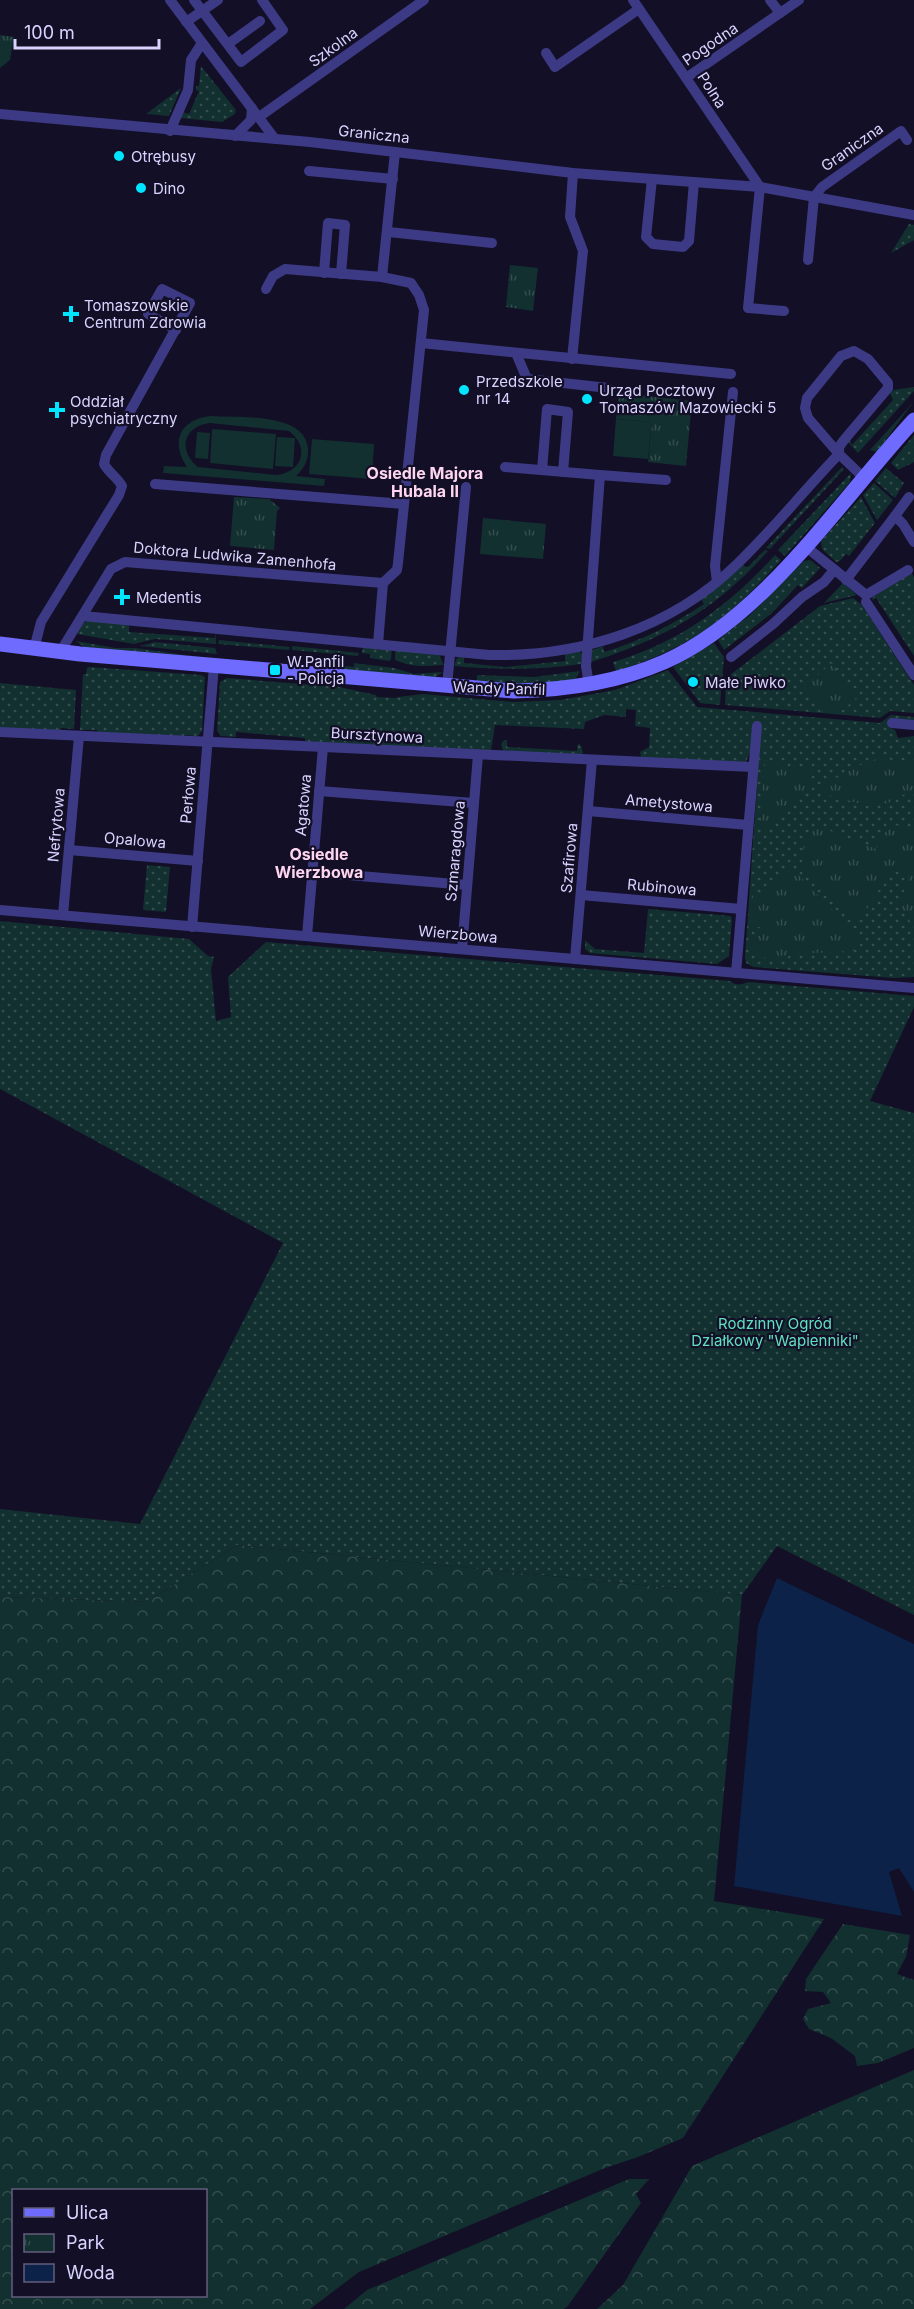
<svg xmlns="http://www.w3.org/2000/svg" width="914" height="2309" font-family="Inter,sans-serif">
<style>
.grass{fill:url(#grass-dots)}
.forest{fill:url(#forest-crowns);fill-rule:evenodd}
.park{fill:url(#park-tufts)}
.pitch{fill:#12302f;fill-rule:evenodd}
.water{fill:#0c2248}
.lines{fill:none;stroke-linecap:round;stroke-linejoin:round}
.street{stroke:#3d3a85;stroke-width:10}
.secondary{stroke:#6f6bff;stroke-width:15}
.poi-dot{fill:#00e5ff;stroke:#130f26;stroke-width:2}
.labels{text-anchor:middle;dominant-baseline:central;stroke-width:4.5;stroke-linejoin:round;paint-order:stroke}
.street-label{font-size:15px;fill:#d9d4ff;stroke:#130f26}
.poi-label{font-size:15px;fill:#d9d4ff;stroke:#130f26;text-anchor:start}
.park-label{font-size:15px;fill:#5fe0c0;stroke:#130f26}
.neighbourhood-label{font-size:16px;font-weight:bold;fill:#ffd6f0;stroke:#130f26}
</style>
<defs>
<pattern id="grass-dots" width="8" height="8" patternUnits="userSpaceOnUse" patternTransform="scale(1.5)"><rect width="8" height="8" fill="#12302f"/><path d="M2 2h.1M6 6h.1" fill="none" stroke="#344d4e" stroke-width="1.8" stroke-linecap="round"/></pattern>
<pattern id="forest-crowns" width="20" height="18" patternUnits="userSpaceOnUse" patternTransform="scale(1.5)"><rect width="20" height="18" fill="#12302f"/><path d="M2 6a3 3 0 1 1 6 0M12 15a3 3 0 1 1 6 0" fill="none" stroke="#344d4e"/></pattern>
<pattern id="park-tufts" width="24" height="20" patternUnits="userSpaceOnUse" patternTransform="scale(1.5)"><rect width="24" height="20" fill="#12302f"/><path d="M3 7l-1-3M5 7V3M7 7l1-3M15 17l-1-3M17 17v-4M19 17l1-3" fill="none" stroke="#344d4e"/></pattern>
</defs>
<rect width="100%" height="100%" fill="#130f26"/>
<!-- grass -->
<g class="grass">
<path d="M201 66 236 110 235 114 222 122 180 118 182 112 189 114 199 91 196 90V86H199Z"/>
<path d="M181 88 169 116 146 114Z"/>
<path d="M909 224 914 225V240L891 253Z"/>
<path d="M914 387V391L858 453 847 441 849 438 852 445 893 400 890 393 893 390Z"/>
<path d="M914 401 877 452 870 450 908 408Z"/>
<path d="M914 435V462L898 470 891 463Z"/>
<path d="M842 467 844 469 770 549 766 548Z"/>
<path d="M886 468 904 483 895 498 875 481Z"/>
<path d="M851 473 850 482 785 556 778 550Z"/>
<path d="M874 483 893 500 877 520 863 495Z"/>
<path d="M861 497 875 523 849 556 846 554 840 561 836 562 822 549 821 541Z"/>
<path d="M765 550 768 551C717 609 664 639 591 662L592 650 603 646 604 652C641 641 672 625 704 604L701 599 742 564 747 568Z"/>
<path d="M775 555 781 560C729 618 690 648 616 671L613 662C680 642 728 606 775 555Z"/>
<path d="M810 560 820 568 802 588 798 585 772 613 724 650 718 640 750 615 804 561Z"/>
<path d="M910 571 914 577V656L876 598 872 600 873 597Z"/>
<path d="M843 583 857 595 824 603Z"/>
<path d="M853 598 861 604 914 685V713L890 711 880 718 725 705 726 678 820 606Z"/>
<path d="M89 620 129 624V632L215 638 216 632V644L155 639 134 644 77 634 83 623Z"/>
<path d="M219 640 290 647 289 650 218 644Z"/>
<path d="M76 641 115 648H135L193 656 84 647Z"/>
<path d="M155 642 215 648 217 654 140 646Z"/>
<path d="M714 643 724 657 720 705 700 703 673 667Z"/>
<path d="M292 646 359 653 358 656 292 650Z"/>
<path d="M363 647 392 649 391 659 389 661 370 658V654L362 653Z"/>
<path d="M395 650 439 655 444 665C423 666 415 668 395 660Z"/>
<path d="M579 651 582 654 581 664C538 670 497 670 454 666L457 658 464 656V663L506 667 565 661V654Z"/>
<path d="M354 663 394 668 414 674 443 672 435 677 339 669 340 665 354 667Z"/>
<path d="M89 667 201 675 205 677 202 731 198 736 184 735V737L97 732V730H80L83 674H86L87 668Z"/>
<path d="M668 670 697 707 880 723 891 715 914 717V721L889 727 895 730 898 738 914 736V977L894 978 753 967 746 963 745 957 761 726 746 762 641 758 640 752 649 747 650 728 635 726 636 710 626 709V717L604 715 585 722 584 729 495 725 491 751 305 744V738L236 732V737L221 736 217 731 220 682 227 678 339 687 376 695 377 697 396 698 398 697 423 694 514 702 560 700 615 690Z"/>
<path d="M580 671 575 680 535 684 477 681V675L534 677Z"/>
<path d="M0 683 76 690 74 729 61 728V731L0 728Z"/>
<path d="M504 740H507V747L577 751 578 743 581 746 583 753 581 755 503 751 501 744Z"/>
<path d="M147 865 170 867 166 912 143 910Z"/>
<path d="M648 909 731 916 732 920 729 956 717 964 590 953 585 949V940L595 949 644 953Z"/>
<path d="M0 921 189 939 208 956 214 957 211 969 216 1021 231 1017 228 977 266 942 730 981C736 986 741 985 748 982L914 996V1007L870 1101 914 1113V1615L777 1546 742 1595 237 1545 147 1602 0 1597V1509L140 1524 283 1243 0 1089Z"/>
</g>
<!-- forest -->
<g class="forest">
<path d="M237 1545 742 1595 714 1901 824 1919 683 2138 638 2157 605 2168 359 2272 310 2309H0V1597L147 1602ZM14 2190H206V2296H14Z"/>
<path d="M843 1924 910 1935 906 1957 897 1974 914 1980V2048L878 2063 857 2066 855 2056 831 2038 809 2029 803 2019 808 2009 831 2003 823 1992 805 1991 806 1979Z"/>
<path d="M914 2070V2309H597L623 2285 692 2166Z"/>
<path d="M629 2179H649L636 2194 641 2203 567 2307 563 2309H344L367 2290Z"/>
</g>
<!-- park -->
<g class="park">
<path d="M0 35 14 37 10 60 0 68Z"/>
<path d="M510 265 538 268 533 311 506 307Z"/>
<path d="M619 393 692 401 686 466 648 462 652 422 616 419Z"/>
<path d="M234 497 269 499 280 508 277 511 274 550 230 546Z"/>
<path d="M483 518 546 524 543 559 480 554Z"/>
<path d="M832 663 856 699 837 714 822 712 805 686Z"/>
<path d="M879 758 914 763V789L888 803 868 806 814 791 855 767Z"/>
<path d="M765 760 788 767 813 770 808 788 790 804 771 828 764 830 759 827Z"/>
<path d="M895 825 914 830V927L898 904 908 882V874L893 867 859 922 802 866 804 840 818 826 876 849V839Z"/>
<path d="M793 869 834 912 859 935 861 942 858 949 851 951 795 954 780 959 756 957 748 948 753 937 763 928 750 925 753 896C763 897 769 889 773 879L782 878 785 874Z"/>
</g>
<!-- pitch -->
<g class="pitch">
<path d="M211 416C239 418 304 412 308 448 309 460 304 469 296 476L325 479 324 486 163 473 164 466 187 467C170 442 180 419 211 416ZM210 423 289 431C310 447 303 472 276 475L198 467C177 450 184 426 210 423Z"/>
<path d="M616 419 652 422 648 459 613 456Z"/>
<path d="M212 429 276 434 273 469 210 463Z"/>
<path d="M197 432 210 433 208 459 195 458Z"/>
<path d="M277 437 295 438 293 467 275 466Z"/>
<path d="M312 439 374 444 372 479 309 474Z"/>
</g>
<!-- water -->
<path class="water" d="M777 1578 914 1644V1892L899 1868 889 1872 902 1916 734 1886 758 1625Z"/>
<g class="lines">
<!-- street -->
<g class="street">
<path d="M170 0 275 139"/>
<path d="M194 0 241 62 283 30 262 0"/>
<path d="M633 0 760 187 748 308 784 311"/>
<path d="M770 0 780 13"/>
<path d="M186 22 218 0"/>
<path d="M228 44 260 21"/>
<path d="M546 53 555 67 639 9"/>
<path d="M686 78 799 0"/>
<path d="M0 114 310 142 573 173 760 187 914 215"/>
<path d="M259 117 424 0"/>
<path d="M170 131 188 90 191 60 202 43"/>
<path d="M235 136 251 120 252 108"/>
<path d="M309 171 393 179"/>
<path d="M652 179 646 237 653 244 683 247 689 241 694 182"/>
<path d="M389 232 492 243"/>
<path d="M808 260 814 197 822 187 901 131 907 140"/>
<path d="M324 273 328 223 345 225 341 274"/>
<path d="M266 289 273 276 285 269 382 277"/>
<path d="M421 343 731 374"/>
<path d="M854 351 868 359 888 383V388L844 440 839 447V454L808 418 805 408 807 398 841 356Z"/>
<path d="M516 353 527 379 608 388"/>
<path d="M572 359 583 251 570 217 573 173"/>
<path d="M505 467 600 475"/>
<path d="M542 470 547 409 568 412 563 472"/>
<path d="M155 484 404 504"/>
<path d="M895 516 909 497"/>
<path d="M805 546 866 595 908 570"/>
<path d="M846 580 895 516 903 524 914 542"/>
<path d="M717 582 715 566 733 392"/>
<path d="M383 583 397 570 398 563 424 310 419 295 411 283 382 277 395 152"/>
<path d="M866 602 914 675"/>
<path d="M83 616 489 655C580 657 670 629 736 565 773 530 804 490 839 454L864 478"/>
<path d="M378 644 383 583"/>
<path d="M34 649 41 622 119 495 122 486C117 477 109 473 104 464L106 455 190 303 162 289 148 314 176 330"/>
<path d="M60 652 111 569 125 562 383 583"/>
<path d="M731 657 773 624 802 597 824 582 834 570"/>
<path d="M589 685 586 666 600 475 666 480"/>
<path d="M447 686 466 487"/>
<path d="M892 723 914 725"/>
<path d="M0 732 753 767"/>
<path d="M319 791 474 803"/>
<path d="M588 811 748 825"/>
<path d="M69 850 198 861"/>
<path d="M312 872 467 885"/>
<path d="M581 895 741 909"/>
<path d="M0 910 914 988"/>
<path d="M63 915 79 736"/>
<path d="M192 927 214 666"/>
<path d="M307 936 323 747"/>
<path d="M462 949 478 755"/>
<path d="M575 959 592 760"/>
<path d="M736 973 757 726"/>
</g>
<!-- secondary -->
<path class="secondary" d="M0 644 80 654 514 691C566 690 616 683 664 662 764 618 841 499 914 420"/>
</g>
<!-- markers -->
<g class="poi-dot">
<circle cx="119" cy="156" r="6"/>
<circle cx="141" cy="188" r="6"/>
<path d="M68 305h6v6h6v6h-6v6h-6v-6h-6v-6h6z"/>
<circle cx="464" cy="390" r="6"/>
<circle cx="587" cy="399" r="6"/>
<path d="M54 401h6v6h6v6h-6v6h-6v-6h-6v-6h6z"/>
<path d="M119 588h6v6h6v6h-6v6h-6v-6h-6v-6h6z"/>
<rect x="269" y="664" width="12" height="12" rx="3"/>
<circle cx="693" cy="682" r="6"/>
</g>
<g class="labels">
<!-- street labels -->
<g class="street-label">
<text transform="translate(710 44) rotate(-34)">Pogodna</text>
<text transform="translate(333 47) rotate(-36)">Szkolna</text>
<text transform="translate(712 90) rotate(57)">Polna</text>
<text transform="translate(374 134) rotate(6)">Graniczna</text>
<text transform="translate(852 147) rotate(-35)">Graniczna</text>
<text transform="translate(235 556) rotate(5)">Doktora Ludwika Zamenhofa</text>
<text transform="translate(499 688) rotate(2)">Wandy Panfil</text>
<text transform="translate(377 735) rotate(3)">Bursztynowa</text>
<text transform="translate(188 795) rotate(-85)">Perłowa</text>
<text transform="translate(669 803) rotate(5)">Ametystowa</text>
<text transform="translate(303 805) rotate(-85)">Agatowa</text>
<text transform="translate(56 825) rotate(-85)">Nefrytowa</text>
<text transform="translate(135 840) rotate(5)">Opalowa</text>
<text transform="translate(455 851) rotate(-85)">Szmaragdowa</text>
<text transform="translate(569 858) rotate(-85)">Szafirowa</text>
<text transform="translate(662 887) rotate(5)">Rubinowa</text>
<text transform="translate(458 934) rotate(5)">Wierzbowa</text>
</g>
<!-- poi labels -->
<g class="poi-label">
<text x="131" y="156">Otrębusy</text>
<text x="153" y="188">Dino</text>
<text x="84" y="305">Tomaszowskie<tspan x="84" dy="17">Centrum Zdrowia</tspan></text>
<text x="476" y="381">Przedszkole<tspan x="476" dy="17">nr 14</tspan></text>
<text x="599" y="390">Urząd Pocztowy<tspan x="599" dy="17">Tomaszów Mazowiecki 5</tspan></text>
<text x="70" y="401">Oddział<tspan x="70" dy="17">psychiatryczny</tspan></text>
<text x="136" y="597">Medentis</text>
<text x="287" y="661">W.Panfil<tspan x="287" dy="17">- Policja</tspan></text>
<text x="705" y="682">Małe Piwko</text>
</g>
<!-- park labels -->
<g class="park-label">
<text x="775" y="1323">Rodzinny Ogród<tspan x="775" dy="17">Działkowy "Wapienniki"</tspan></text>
</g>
<!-- neighbourhood labels -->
<g class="neighbourhood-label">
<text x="425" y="473">Osiedle Majora<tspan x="425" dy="18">Hubala II</tspan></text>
<text x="319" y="854">Osiedle<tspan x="319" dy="18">Wierzbowa</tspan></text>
</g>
</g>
<!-- legend -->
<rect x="12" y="2189" width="195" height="108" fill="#130f26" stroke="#625e7d" stroke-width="1.5"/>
<rect x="24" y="2208" width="30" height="9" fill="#6f6bff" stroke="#625e7d" stroke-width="1.5"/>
<text x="66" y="2219" font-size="18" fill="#d9d4ff">Ulica</text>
<rect x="24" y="2234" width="30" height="18" fill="url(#park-tufts)" stroke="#625e7d" stroke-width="1.5"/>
<text x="66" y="2249" font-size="18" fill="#d9d4ff">Park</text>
<rect x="24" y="2264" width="30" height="18" fill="#0c2248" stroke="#625e7d" stroke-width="1.5"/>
<text x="66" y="2279" font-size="18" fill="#d9d4ff">Woda</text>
<!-- scale -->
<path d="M15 39v9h144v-9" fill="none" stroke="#d9d4ff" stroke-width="3"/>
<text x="24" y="39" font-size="18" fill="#d9d4ff" stroke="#130f26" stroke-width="4.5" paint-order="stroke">100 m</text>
</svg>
